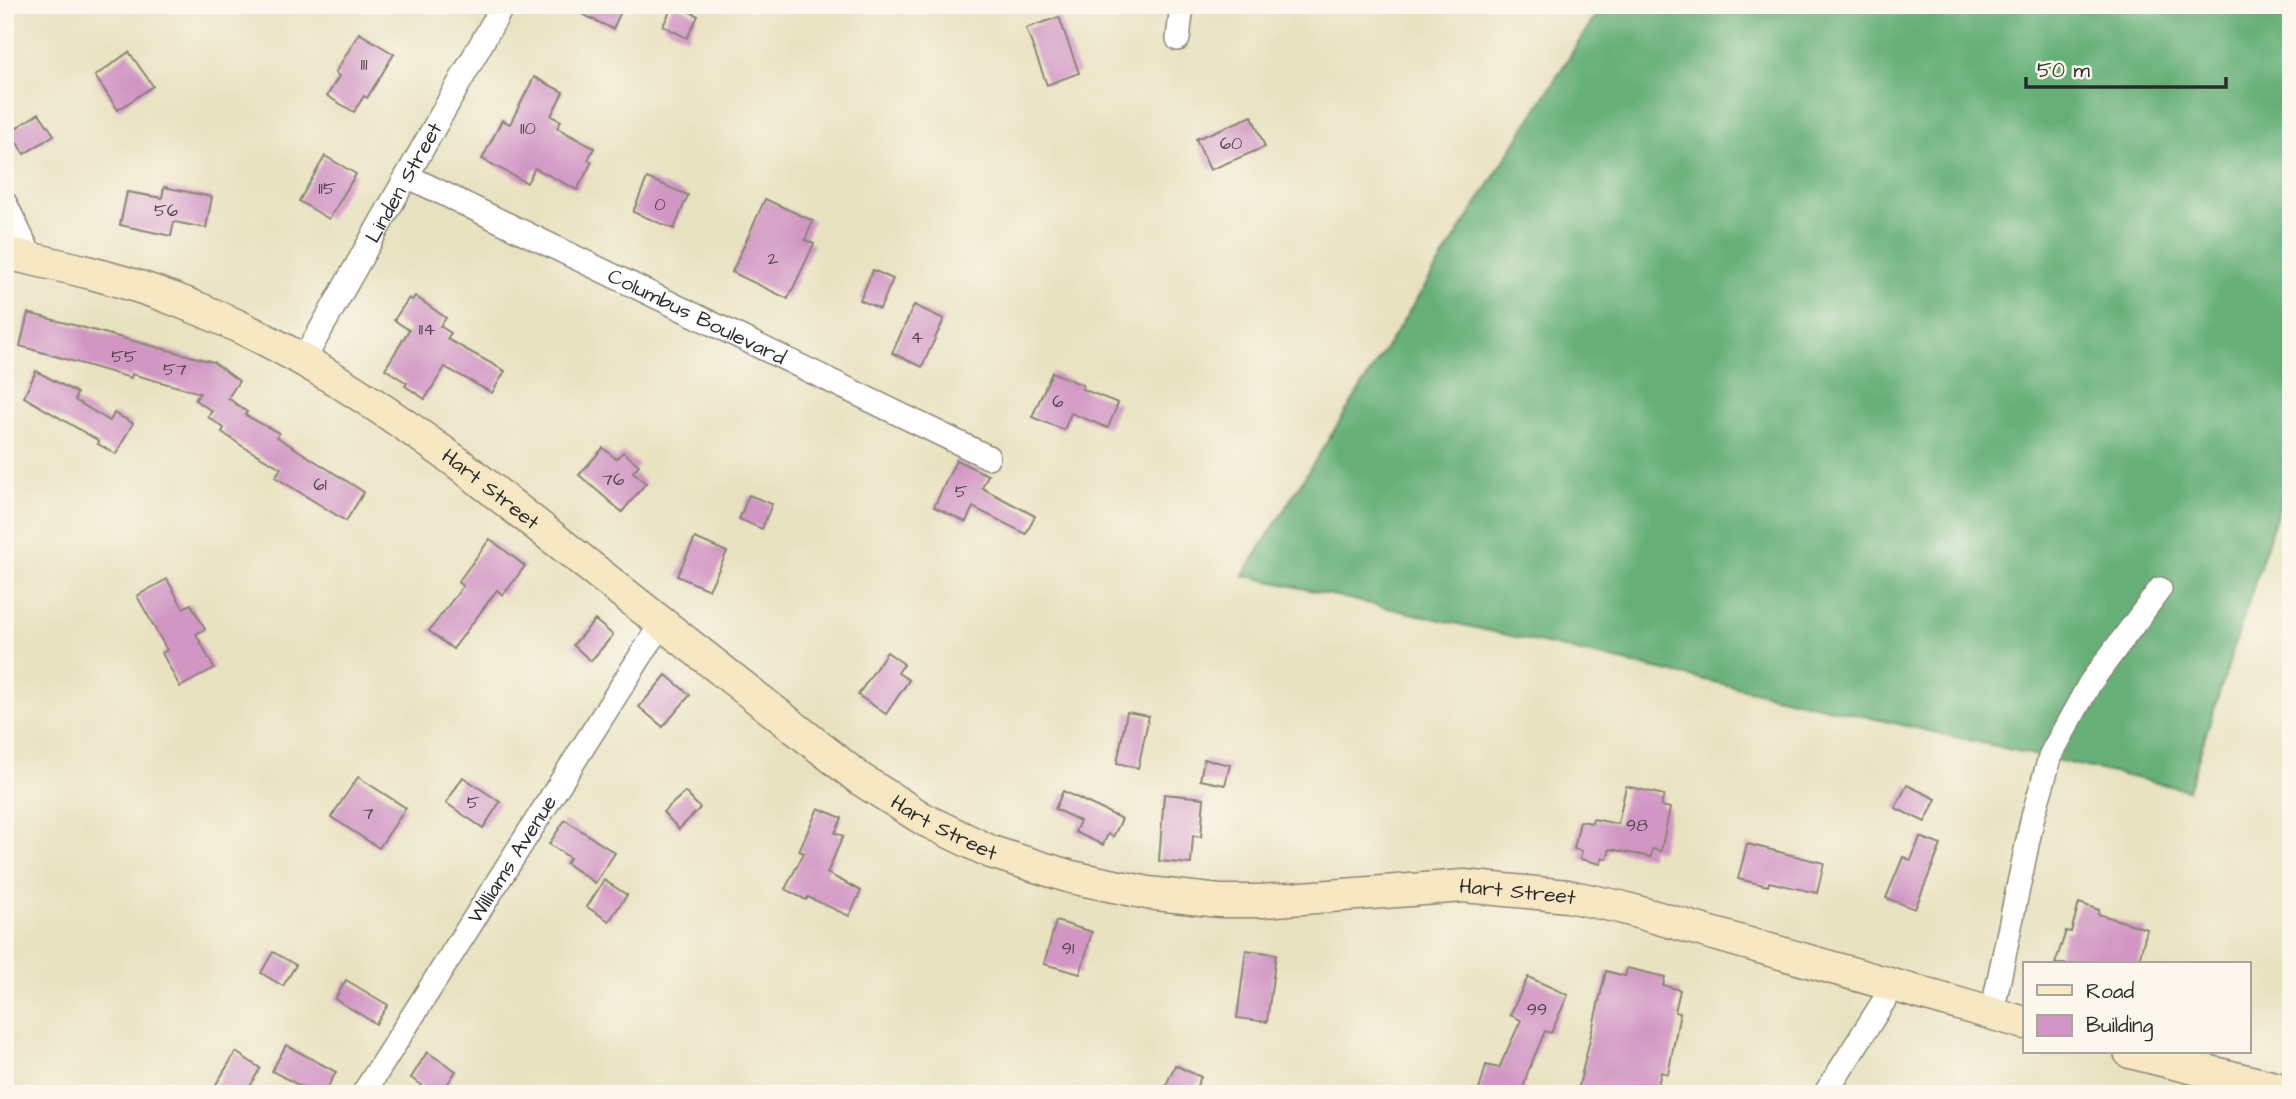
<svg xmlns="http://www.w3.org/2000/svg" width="2296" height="1099" font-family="'Architects Daughter',sans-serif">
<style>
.forest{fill:#66b078;stroke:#486e52;stroke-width:2}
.building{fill:#d196c4}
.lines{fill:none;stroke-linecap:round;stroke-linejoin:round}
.minor-casing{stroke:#8a8676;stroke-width:26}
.secondary-casing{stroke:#8a8676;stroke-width:35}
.minor{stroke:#fff;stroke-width:23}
.secondary{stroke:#f7e8c3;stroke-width:32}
.labels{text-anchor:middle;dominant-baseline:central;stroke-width:5;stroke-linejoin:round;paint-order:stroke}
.number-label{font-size:18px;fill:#544651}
.street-label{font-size:21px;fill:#2b2b2b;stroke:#fbf7ec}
</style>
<rect width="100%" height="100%" fill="#fbf7ec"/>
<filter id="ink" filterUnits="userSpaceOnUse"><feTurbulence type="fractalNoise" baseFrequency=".0143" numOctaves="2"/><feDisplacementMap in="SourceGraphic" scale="14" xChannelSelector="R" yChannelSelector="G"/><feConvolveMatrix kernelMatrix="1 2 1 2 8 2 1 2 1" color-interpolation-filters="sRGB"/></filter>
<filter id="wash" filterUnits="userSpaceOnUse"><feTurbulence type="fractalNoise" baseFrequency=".00686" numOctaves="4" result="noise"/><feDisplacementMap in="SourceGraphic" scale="28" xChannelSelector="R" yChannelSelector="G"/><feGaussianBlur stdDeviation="1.57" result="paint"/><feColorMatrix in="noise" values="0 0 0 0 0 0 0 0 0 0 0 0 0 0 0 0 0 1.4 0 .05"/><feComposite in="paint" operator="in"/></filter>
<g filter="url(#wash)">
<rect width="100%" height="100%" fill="#e9e2c1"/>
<!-- forest -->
<path class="forest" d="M1602 5H2291V470L2188 790 1243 575Z"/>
<g id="blocks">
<!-- building -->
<g class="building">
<path d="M563 5H624L613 29Z"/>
<path d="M673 5H677L698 16 687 38 663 26Z"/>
<path d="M1059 17 1079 73 1047 85 1026 28Z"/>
<path d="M359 33 394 54 367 98 364 96 354 112 327 96 339 76 335 73Z"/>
<path d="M129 52 153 86 118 110 95 76Z"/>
<path d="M534 77 563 92 551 116 561 121 557 128 594 148 588 160 592 162 577 190 535 168 527 183 482 159 502 120 510 124Z"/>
<path d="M39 113 54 135 24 154 10 132Z"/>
<path d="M1252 116 1265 147 1210 170 1196 139Z"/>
<path d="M325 156 356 174 329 219 299 201Z"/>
<path d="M647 178 688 195 674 229 633 212Z"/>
<path d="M164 187 212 197 206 228 174 222 171 236 120 225 127 192 162 198Z"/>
<path d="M765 199 813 221 805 240 814 244 788 299 732 272Z"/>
<path d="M873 270 893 279 880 309 860 300Z"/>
<path d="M415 296 446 318 440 326 451 333 447 339 505 371 492 393 445 367 425 399 405 386 407 383 385 369 409 330 394 320 409 298 412 300Z"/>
<path d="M914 305 944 319 922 367 892 353Z"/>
<path d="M28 313 213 362 239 381 228 398 247 412 245 415 279 433 277 437 364 492 346 521 275 477 281 468 242 446 222 432 224 428 208 417 212 411 195 400 200 393 132 374 131 378 20 346Z"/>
<path d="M36 371 77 393 75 400 110 421 114 413 133 423 116 454 98 444 99 441 24 397Z"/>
<path d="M1052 372 1083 385 1082 389 1118 403 1108 428 1071 413 1064 430 1032 417Z"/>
<path d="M603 448 616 459 623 452 639 465 633 472 646 483 622 512 579 475Z"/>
<path d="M956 460 988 475 982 488 1035 516 1026 534 973 507 966 522 934 507Z"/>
<path d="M749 495 772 504 762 529 739 519Z"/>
<path d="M695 538 727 552 709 590 677 576Z"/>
<path d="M490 539 525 566 503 595 497 590 453 649 429 631 463 586 458 582Z"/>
<path d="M167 579 183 608 191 604 205 629 196 634 214 668 180 687 162 653 167 650 137 596Z"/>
<path d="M595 620 613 635 591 661 573 645Z"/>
<path d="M887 652 904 664 898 673 909 680 886 714 858 695Z"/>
<path d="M666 675 690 695 663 727 639 707Z"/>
<path d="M1127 712 1149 716 1138 768 1117 763Z"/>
<path d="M1204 759 1230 765 1225 785 1200 780Z"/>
<path d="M358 777 406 808 379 848 331 817Z"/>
<path d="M463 777 500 802 483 828 446 803Z"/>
<path d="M1907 785 1936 799 1925 822 1895 808Z"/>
<path d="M1626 786 1664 795 1661 806 1670 808 1661 851 1652 849 1651 857 1610 849 1607 859 1602 858 1601 864 1580 859 1582 851 1574 849 1580 821 1592 823 1593 819 1618 824Z"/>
<path d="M1063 791 1122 819 1113 837 1108 834 1103 845 1075 832 1080 821 1055 809Z"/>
<path d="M685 792 700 808 679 829 663 812Z"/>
<path d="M1164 794 1204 798 1201 837 1193 836 1191 864 1159 861Z"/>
<path d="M818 808 842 818 835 833 843 836 827 873 861 891 849 916 808 897 806 900 785 889 804 853 799 851Z"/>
<path d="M565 820 615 853 595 883 566 863 570 858 549 844Z"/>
<path d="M1920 837 1941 845 1915 909 1886 898 1903 857 1911 860Z"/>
<path d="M1747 844 1824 863 1817 893 1769 882 1768 886 1738 879Z"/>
<path d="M604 880 627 895 609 921 587 907Z"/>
<path d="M2079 903 2099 910 2098 914 2147 929 2138 964H2055L2066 931 2071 932Z"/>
<path d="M1056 921 1092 932 1080 974 1044 964Z"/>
<path d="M1246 950 1276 954 1267 1022 1237 1018Z"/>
<path d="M273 952 296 965 283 986 261 973Z"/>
<path d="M1627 968 1665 977 1663 985 1680 990 1675 1012 1680 1013 1668 1074 1661 1072 1656 1094H1577L1606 971 1625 976Z"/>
<path d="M1528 977 1568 995 1551 1033 1545 1031 1527 1074 1522 1094H1478L1486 1065 1499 1068 1521 1020 1510 1015Z"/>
<path d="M346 980 388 1005 376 1024 335 999Z"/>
<path d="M286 1045 336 1072 324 1094H315L272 1071Z"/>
<path d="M236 1052 260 1068 246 1094H210Z"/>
<path d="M427 1052 456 1071 441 1094H417L422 1085 411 1078Z"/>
<path d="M1175 1065 1201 1077 1193 1094H1162Z"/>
</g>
</g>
</g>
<g filter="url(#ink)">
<use href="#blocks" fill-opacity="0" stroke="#8a8676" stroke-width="2"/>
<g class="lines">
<!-- minor casing -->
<g class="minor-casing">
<g id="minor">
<path d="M1178 39 1182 5"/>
<path id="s1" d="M407 176 988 457"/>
<path d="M5 203 32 259"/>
<path id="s2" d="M303 361 503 5"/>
<path d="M1992 1013 2033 816 2051 754 2090 683 2160 589"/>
<path id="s3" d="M363 1094 661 624"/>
<path d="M1825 1094 1894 985"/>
</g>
</g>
<!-- secondary casing -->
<g class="secondary-casing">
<g id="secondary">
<path id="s4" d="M5 253C64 266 123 279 179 301 280 339 372 400 458 463L860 779 925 820 991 852 1071 877 1148 893 1220 901H1262L1464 886 1568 896 1620 907 2025 1023"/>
<path d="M2130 1052 2291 1092"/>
</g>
</g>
<!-- minor -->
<use href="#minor" class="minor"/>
<!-- secondary -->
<use href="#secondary" class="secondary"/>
</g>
</g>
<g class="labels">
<!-- number labels -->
<g class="number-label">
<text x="364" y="64">111</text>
<text x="528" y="128">110</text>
<text x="1231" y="143">60</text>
<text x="327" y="188">115</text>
<text x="660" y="204">0</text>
<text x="166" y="210">56</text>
<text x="773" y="258">2</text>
<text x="427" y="329">114</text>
<text x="917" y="337">4</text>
<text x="124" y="356">55</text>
<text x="175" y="369">57</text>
<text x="1058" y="401">6</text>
<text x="613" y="479">76</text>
<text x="320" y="484">61</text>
<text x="961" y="491">5</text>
<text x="473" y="802">5</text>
<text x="368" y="813">7</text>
<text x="1637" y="825">98</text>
<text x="1068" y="948">91</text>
<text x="1537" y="1009">99</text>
</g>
<!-- street labels -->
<g class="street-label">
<text stroke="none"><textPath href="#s2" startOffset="205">Linden Street</textPath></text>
<text stroke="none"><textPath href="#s1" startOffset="322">Columbus Boulevard</textPath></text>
<text stroke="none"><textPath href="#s4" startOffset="546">Hart Street</textPath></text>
<text stroke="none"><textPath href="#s4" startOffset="1113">Hart Street</textPath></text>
<text stroke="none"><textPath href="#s3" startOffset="278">Williams Avenue</textPath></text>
<text stroke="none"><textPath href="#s4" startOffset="1699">Hart Street</textPath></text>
</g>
</g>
<!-- margin -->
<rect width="2296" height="1099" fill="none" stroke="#fbf7ec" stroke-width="28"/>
<!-- legend -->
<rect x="2023" y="962" width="228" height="91" fill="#fbf7ec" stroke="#a8a59f" stroke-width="2"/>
<rect x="2037" y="985" width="35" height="10" fill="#f7e8c3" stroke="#a8a59f" stroke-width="2"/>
<text x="2086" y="998" font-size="21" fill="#2b2b2b">Road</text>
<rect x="2037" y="1015" width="35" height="21" fill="#d196c4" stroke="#a8a59f" stroke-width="2"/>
<text x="2086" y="1032" font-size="21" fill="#2b2b2b">Building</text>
<!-- scale -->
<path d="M2026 77v10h200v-10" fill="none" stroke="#2b2b2b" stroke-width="3.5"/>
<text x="2037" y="77" font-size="21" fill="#2b2b2b" stroke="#fbf7ec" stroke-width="5" paint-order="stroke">50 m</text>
</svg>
